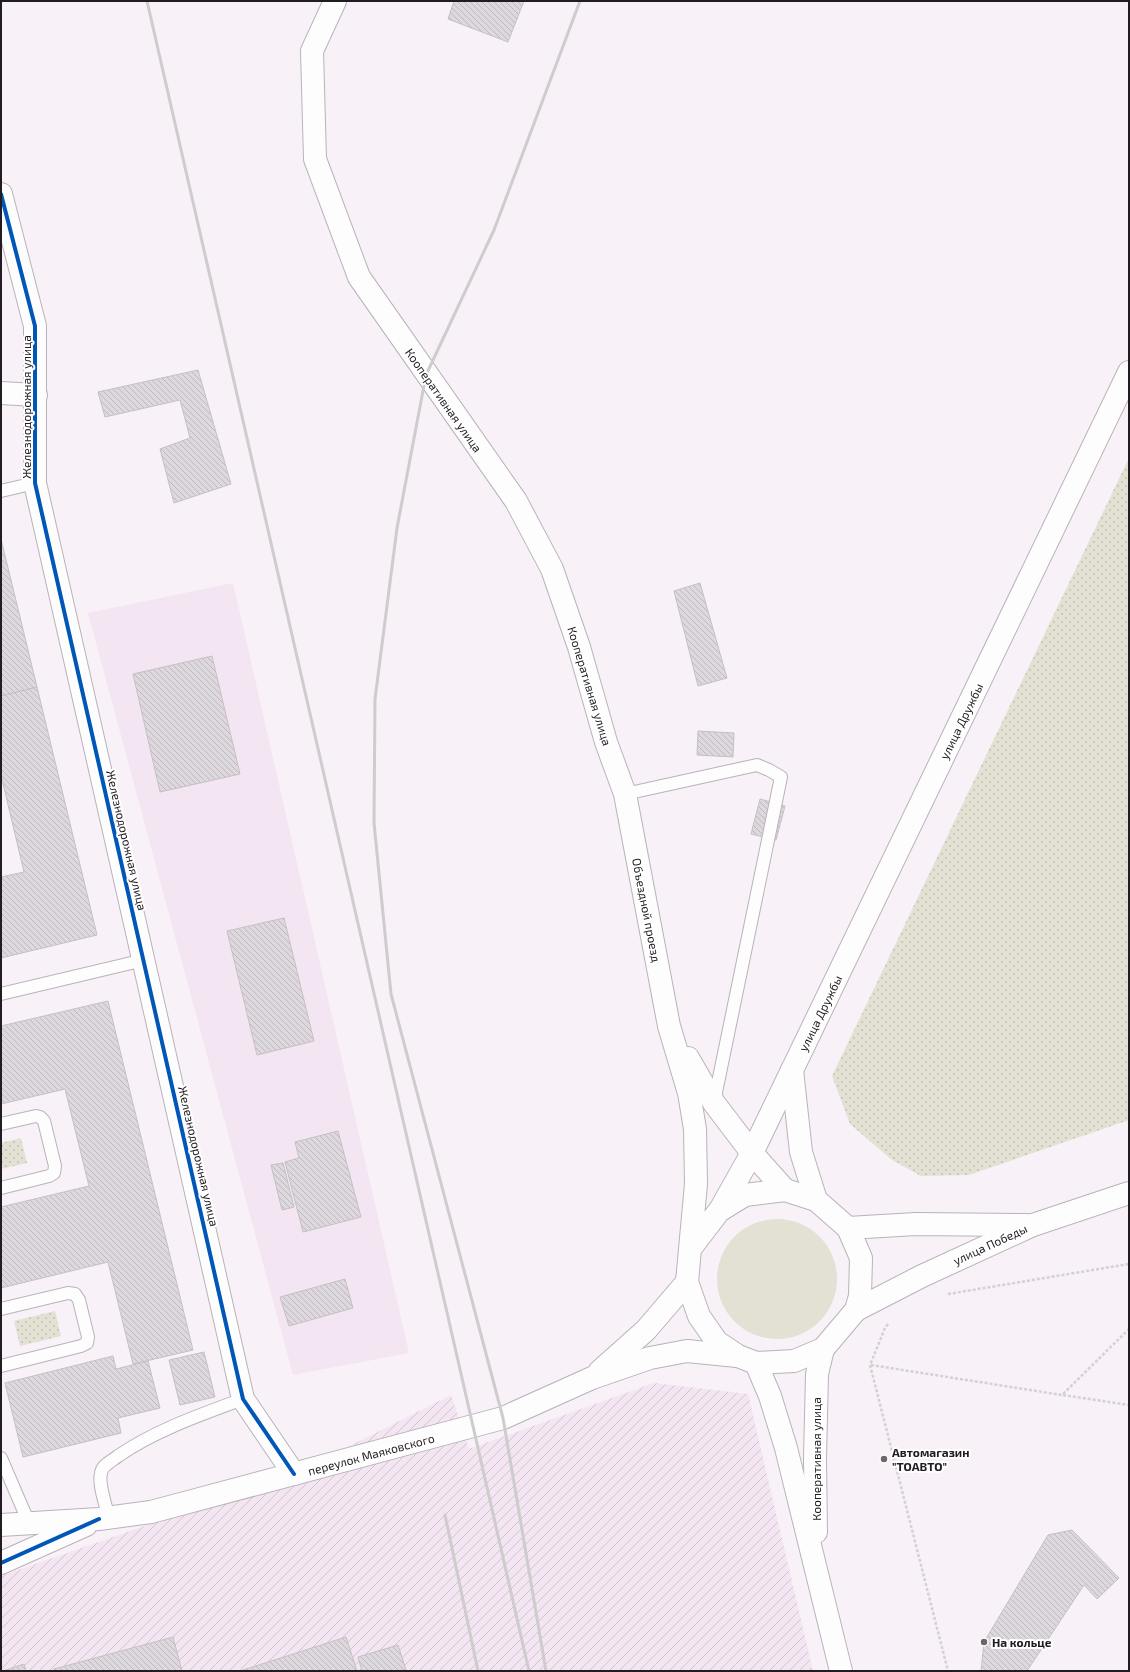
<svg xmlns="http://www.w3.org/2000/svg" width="1130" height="1672" font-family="'Exo 2',sans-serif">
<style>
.built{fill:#f3e5f1}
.industrial{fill:url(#industrial-furrows)}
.grass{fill:#e3e1d3}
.park{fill:url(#park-dots)}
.building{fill:url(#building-back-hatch);stroke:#c5c0c4}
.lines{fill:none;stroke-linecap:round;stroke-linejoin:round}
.lane-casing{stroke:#b8b3b8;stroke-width:14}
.street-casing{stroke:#b8b3b8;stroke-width:24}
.secondary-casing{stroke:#b8b3b8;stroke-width:24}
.path{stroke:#d3d1d2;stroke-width:2.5;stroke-dasharray:3 2;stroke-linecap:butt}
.lane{stroke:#fefdfe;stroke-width:12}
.street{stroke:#fefdfe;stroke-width:22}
.secondary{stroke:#fefdfe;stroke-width:22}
.rail{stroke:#cecccd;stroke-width:3}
.cycleway-casing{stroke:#fff;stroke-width:6}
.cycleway{stroke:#0057b8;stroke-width:4}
.poi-dot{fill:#6c676c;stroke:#fff;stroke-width:1.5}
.labels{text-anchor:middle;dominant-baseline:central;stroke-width:4;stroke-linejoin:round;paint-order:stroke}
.street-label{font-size:12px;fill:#211c21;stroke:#fff}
.poi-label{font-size:12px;font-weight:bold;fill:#211c21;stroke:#fff;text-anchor:start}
</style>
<defs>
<pattern id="industrial-furrows" width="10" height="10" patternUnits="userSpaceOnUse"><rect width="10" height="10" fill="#f3e5f1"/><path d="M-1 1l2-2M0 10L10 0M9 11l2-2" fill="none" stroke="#d0c4ce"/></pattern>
<pattern id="park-dots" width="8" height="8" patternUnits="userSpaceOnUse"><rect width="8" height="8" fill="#e3e1d3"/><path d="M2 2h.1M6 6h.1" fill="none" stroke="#c2c0b5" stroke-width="1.8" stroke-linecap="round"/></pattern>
<pattern id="building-back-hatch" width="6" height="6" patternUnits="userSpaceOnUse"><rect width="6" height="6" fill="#ddd8dd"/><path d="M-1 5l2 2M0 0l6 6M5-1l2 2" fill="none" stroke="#bdb9bd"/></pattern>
</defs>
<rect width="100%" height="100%" fill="#f8f1f7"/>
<!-- built -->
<path class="built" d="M233 583 409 1353 293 1375 88 613Z"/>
<!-- industrial -->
<path class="industrial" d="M654 1383 748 1394 813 1671H1V1576L294 1474 451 1395 469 1449Z"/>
<!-- grass -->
<circle class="grass" cx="777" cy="1279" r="60"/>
<!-- park -->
<g class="park">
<path d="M1129 458V1120L969 1175 921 1176 892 1160 850 1124 832 1076Z"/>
<path d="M21 1138 27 1163 1 1169V1143Z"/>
<path d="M55 1311 61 1336 20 1346 14 1321Z"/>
</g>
<!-- building -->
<g class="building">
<path d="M454 1H524L508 42 448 19Z"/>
<path d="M198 370 231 484 174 503 160 449 190 438 180 400 105 417 98 392Z"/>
<path d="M1 539 37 687 1 696Z"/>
<path d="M700 583 727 678 698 686 674 591Z"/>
<path d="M212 656 240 774 160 792 133 674Z"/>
<path d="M37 687 97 935 1 958V877L24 872 1 775V696Z"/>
<path d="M698 731 734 733 733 757 697 755Z"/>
<path d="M760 799 785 806 776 840 751 834Z"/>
<path d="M284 918 314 1041 257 1055 227 931Z"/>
<path d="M108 1001 193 1350 133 1364 108 1262 1 1288V1207L89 1186 65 1089 1 1104V1026Z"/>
<path d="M338 1131 361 1217 303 1232 285 1162 299 1158 295 1142Z"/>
<path d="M283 1163 294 1207 282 1210 271 1165Z"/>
<path d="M345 1279 353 1308 289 1326 280 1297Z"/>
<path d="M204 1352 215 1397 180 1405 169 1360Z"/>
<path d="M113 1356 116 1369 148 1361 160 1408 118 1418 121 1433 23 1457 5 1383Z"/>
<path d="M1072 1530 1119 1578 1097 1599 1084 1585 1027 1671H981L984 1642 1048 1535Z"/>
<path d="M173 1637 182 1671H55L54 1669Z"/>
<path d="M346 1637 357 1671H240Z"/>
<path d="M398 1645 406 1670 401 1671H362L358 1657Z"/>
<path d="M24 1664 26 1671H3Z"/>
</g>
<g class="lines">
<!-- lane casing -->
<g class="lane-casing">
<g id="lane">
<path d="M1 491 35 483"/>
<path d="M625 794 757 765 769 770 781 777 714 1102"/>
<path d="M1 994 144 960"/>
<path d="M1 1124 36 1116 40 1117 44 1121 55 1166 54 1173 49 1176 1 1188"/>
<path d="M1 1309 68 1293 75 1294 79 1300 88 1337 87 1343 81 1346 1 1366"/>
<path d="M1 1458 29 1523"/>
<path d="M109 1518C106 1506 98 1484 101 1473 102 1465 112 1461 118 1456 156 1430 200 1415 243 1399"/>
</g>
</g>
<!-- street casing -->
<g class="street-casing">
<g id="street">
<path d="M1 194 35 326V483L243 1399 294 1474"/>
<path d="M1 393 36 395"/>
</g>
</g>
<!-- secondary casing -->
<g class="secondary-casing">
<g id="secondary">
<path d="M335 1 312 51 315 159 359 277 516 501 552 569 579 647 606 742 625 794 669 1026 689 1093 695 1129 696 1184 690 1249 687 1282 699 1316 717 1342 738 1356 756 1363 794 1361 823 1349 856 1310 860 1296 861 1258 848 1228 816 1200 785 1190 745 1195 719 1211 690 1249"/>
<path d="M688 1058 714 1103 752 1153 785 1190"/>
<path d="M792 1070 801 1152 816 1200"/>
<path d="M720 1210 752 1153 1129 372"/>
<path d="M848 1228 916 1224 1026 1225"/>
<path d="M856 1310 922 1276 1033 1225 1129 1193"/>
<path d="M756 1363 770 1396 786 1448 841 1671"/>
<path d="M600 1371 646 1330 687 1282"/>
<path d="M1 1525 99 1519 151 1512 503 1418 592 1378 650 1358 687 1351 737 1356"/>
<path d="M816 1532 815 1459 817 1374 823 1349"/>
<path d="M1 1563 86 1525"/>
</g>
</g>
<!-- path -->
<g class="path">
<path d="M948 1294 1129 1264"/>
<path d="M888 1324 885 1328 870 1365 948 1671"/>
<path d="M871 1365 1062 1395 1129 1329"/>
<path d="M1063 1395 1129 1405"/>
</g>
<!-- lane -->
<use href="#lane" class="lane"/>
<!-- street -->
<use href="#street" class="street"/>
<!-- secondary -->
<use href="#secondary" class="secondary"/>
<!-- rail -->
<g class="rail">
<path d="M147 1 529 1671"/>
<path d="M445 1515 478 1671"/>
<path d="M546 1671 503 1418 391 994 374 823 375 699 397 528 426 375 494 230 580 1"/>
</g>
<!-- cycleway casing -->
<g class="cycleway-casing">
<g id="cycleway">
<path d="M1 194 35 326V483L243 1399 294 1474"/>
<path d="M1 1563 99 1519"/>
</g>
</g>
<!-- cycleway -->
<use href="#cycleway" class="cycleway"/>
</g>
<!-- markers -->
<g class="poi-dot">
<circle cx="884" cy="1459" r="4"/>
<circle cx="984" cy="1642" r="4"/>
</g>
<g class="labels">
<!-- street labels -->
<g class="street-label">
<text transform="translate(444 400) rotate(55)">Кооперативная улица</text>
<text transform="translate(26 407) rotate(-90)">Железнодорожная улица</text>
<text transform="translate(590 686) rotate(73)">Кооперативная улица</text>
<text transform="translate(961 721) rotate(-64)">улица Дружбы</text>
<text transform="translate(127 840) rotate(77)">Железнодорожная улица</text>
<text transform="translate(647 910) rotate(79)">Объездной проезд</text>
<text transform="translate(820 1013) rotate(-64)">улица Дружбы</text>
<text transform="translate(199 1156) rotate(77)">Железнодорожная улица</text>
<text transform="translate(990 1244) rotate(-25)">улица Победы</text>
<text transform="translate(371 1454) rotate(-15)">переулок Маяковского</text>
<text transform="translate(816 1459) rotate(-90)">Кооперативная улица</text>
</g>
<!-- poi labels -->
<g class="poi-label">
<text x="892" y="1452">Автомагазин<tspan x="892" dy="14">"ТОАВТО"</tspan></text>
<text x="992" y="1642">На кольце</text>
</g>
</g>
<!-- border -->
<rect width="1130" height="1672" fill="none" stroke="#211c21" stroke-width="4"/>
</svg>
